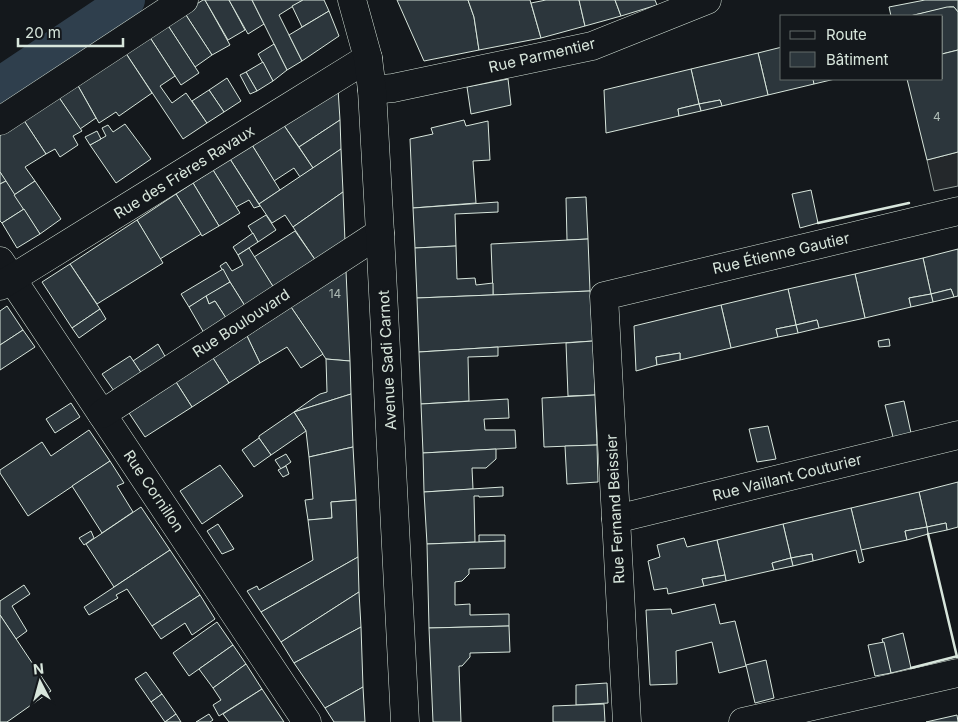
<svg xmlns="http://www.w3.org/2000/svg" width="958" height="722" font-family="Inter,sans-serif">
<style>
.parking{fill:#24282b;stroke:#939e99}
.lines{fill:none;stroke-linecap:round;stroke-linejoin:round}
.canal{stroke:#2f3f4d;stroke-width:36}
.building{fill:#2c363c;stroke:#d8e6dc}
.minor-casing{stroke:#d8e6dc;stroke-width:29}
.secondary-casing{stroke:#d8e6dc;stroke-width:29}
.minor{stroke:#14181c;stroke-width:28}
.secondary{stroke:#14181c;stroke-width:28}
.wall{stroke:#d8e6dc;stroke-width:2.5}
.labels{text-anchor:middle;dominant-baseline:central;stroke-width:4;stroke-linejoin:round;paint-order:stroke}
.number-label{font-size:12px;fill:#adbab4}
.street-label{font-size:15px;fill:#d8e6dc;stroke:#14181c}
</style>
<rect width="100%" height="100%" fill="#14181c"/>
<!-- parking -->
<path class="parking" d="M958 152V186L934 191 927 160Z"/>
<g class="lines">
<!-- canal -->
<path class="canal" d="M0 85 127 0"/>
</g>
<!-- building -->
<g class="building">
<path d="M203 0H205L230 45 212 55 184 12Z"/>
<path d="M205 0H229L245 30 228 40Z"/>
<path d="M229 0H252L264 24 248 34Z"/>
<path d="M252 0H303L279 15 302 61 287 70Z"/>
<path d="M303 0H324L329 11 302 27 292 6Z"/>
<path d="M397 0H468L474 17 479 50 424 61Z"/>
<path d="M468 0H530L541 38 479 50 474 17Z"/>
<path d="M546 0H579L585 26 541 38 531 3Z"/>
<path d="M579 0H615L621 16 585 26Z"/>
<path d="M615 0H655L657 5 621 16Z"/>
<path d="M925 0H958V12L954 7H950L910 16H891L889 7Z"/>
<path d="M947 7H954L958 12V50L942 54V16H910Z"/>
<path d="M329 11 339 36 302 61 289 35Z"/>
<path d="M184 12 212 55 195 67 167 24Z"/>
<path d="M167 24 199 73 181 85 149 36Z"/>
<path d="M149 36 175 76 160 86 172 103 186 93 207 123 183 139 125 52Z"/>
<path d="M274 44 287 70 273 81 258 54Z"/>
<path d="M782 47V79H813L814 84 768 95 758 53Z"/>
<path d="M958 50V152L927 160 907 79H942V54Z"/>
<path d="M125 52 152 93 119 116 116 112 99 123 77 84Z"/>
<path d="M758 53 768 95 722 106 720 100 699 104 691 69Z"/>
<path d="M263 62 273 81 257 91 246 72Z"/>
<path d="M691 69 699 104 678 109 679 116 606 133 604 90Z"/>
<path d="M246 72 257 91 250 94 240 75Z"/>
<path d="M227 78 241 101 224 112 209 90Z"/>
<path d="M508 79 511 105 471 114 467 87Z"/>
<path d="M813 79H835L814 84Z"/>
<path d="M77 84 96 118 80 129 58 96Z"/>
<path d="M338 89 340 120 299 147 283 124Z"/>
<path d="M209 90 224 112 207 123 192 101Z"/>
<path d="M58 96 82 131 73 136 78 145 60 157 55 149 46 154 23 119Z"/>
<path d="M720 100 722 106 701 111 699 104Z"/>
<path d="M699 104 701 111 679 116 678 109Z"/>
<path d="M23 119 46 154 25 167 35 181 14 195 0 172V135Z"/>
<path d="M340 120 341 149 313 168 299 147Z"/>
<path d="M464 120 466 126 488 121 490 160 473 161 476 203 413 208 410 139 433 134 431 128Z"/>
<path d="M125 124 151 159 116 183 90 145 106 136 102 128 108 125 113 132Z"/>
<path d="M283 124 313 168 300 177 294 168 274 181 252 145Z"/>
<path d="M97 131 101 139 90 145 85 137Z"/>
<path d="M252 145 280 190 259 204 230 159Z"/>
<path d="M341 149 343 192 293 227 285 215 272 223 259 204Z"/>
<path d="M230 159 260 206 254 208 249 200 236 207 213 170Z"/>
<path d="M213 170 240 213 219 226 193 183Z"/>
<path d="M0 172 6 181 0 184Z"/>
<path d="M6 181 24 209 2 223 0 221V184Z"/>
<path d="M35 181 61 219 40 234 14 195Z"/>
<path d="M193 183 219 226 202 236 176 194Z"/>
<path d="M811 190 818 223 800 228 792 194Z"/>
<path d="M343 192 345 242 316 261 293 227Z"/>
<path d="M176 194 201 234 160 259 137 220Z"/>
<path d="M586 197 588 239 567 240 566 198Z"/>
<path d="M498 202V212L455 214 456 246 415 248 413 208Z"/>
<path d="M24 209 40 234 17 248 2 223Z"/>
<path d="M266 215 276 230 258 242 248 226Z"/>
<path d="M137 220 163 263 97 304 70 264Z"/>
<path d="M295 231 316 261 274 288 254 257Z"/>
<path d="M253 233 258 242 238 255 233 247Z"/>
<path d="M588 239 590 291 493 295 491 244Z"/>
<path d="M456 246 457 279 475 278 476 285 493 283V295L417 298 415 248Z"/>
<path d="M249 248 274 288 245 306 220 266 226 262 232 271 243 265 238 255Z"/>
<path d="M958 249V296L954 297 951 289 931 294 923 258Z"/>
<path d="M923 258 931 294 909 298 911 307 865 318 855 274Z"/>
<path d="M70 264 100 309 72 328 42 282Z"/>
<path d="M223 269 230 282 189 307 181 294Z"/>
<path d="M346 271 350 361 326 359 291 307Z"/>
<path d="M855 274 865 318 819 328 817 320 796 325 788 289Z"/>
<path d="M230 282 245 306 226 318 215 301 209 304 206 296Z"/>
<path d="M788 289 796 325 776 329 778 337 731 348 721 305Z"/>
<path d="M951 289 954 297 933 302 931 294Z"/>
<path d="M590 291 593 341 419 352 417 298Z"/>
<path d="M931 294 933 302 911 307 909 298Z"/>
<path d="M206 296 209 304 215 301 226 318 204 333 189 307Z"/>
<path d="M721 305 731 348 680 360V353L656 357 657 365 636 371 634 326Z"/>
<path d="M7 306 23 330 0 345V311Z"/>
<path d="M291 307 323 354 301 368 287 347 260 363 247 336Z"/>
<path d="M100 309 106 319 79 338 72 328Z"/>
<path d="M817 320 819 328 798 333 796 325Z"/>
<path d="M796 325 798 333 778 337 776 329Z"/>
<path d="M23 330 35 347 0 370V345Z"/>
<path d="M247 336 260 363 229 383 213 358Z"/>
<path d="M889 339 890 346 879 347 878 341Z"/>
<path d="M593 341 595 395 568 396 566 343Z"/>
<path d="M158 344 166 358 142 374 133 361Z"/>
<path d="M498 347V356L468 357 469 401 421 404 419 352Z"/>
<path d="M680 353V360L657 365 656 357Z"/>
<path d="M130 356 142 374 114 391 102 374Z"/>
<path d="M213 358 229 383 192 407 176 382Z"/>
<path d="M326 359 350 361 351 394 294 412 312 399 320 394 327 392Z"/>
<path d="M176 382 192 407 145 437 129 413Z"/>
<path d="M351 394 353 447 309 457 306 431 294 412Z"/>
<path d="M595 395 597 445 544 447 542 398Z"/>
<path d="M508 399 509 418 484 419 485 430H515L516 448 423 453 421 404Z"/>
<path d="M904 401 911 433 893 437 885 405Z"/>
<path d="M71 403 80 417 55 433 46 419Z"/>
<path d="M294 412 306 431 271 455 259 438V436Z"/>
<path d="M768 426 776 459 757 462 749 429Z"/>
<path d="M89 430 110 461 28 516 0 473V470L42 442 51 456Z"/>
<path d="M259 438 271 455 254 467 242 450Z"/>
<path d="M597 445 598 482 567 484 565 446Z"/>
<path d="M353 447 356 500 331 502 332 518 308 520 305 500 313 499 309 457Z"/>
<path d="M496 449V459L486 468H472L473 489 424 492 423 453Z"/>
<path d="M286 454 291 462 281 469 275 460Z"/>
<path d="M110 461 124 483 117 486 133 512 102 533 72 486Z"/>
<path d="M220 465 243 496 202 524 180 491Z"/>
<path d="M286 466 289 474 283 477 278 470Z"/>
<path d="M958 482V527L947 530 946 523 927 527 919 492Z"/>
<path d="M503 487V496L479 497V496H474L475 542 427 544 424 492Z"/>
<path d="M919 492 927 527 905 531 907 540 861 550 851 508Z"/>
<path d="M356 500 358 557 261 612 247 591 257 586 259 590 313 560 308 520 332 518 331 502Z"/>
<path d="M141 507 170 550 114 587 86 544Z"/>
<path d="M851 508 864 561 859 563 856 550 813 561 812 554 791 558 783 524Z"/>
<path d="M946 523 947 530 928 534 927 527Z"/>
<path d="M218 524 234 549 222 554 207 531Z"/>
<path d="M783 524 791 558 772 563 774 570 726 581 717 540Z"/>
<path d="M927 527 928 534 907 540 905 531Z"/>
<path d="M91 531 94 538 84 545 79 538Z"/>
<path d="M479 535H505V541L479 542Z"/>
<path d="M684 538 687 547 717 540 725 575 702 579 704 586 668 594 667 588 654 590 648 561 660 557 657 545Z"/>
<path d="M505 541V568L469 569V574L462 581 455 582V605L470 604V615L509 614V626L429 628 427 544Z"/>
<path d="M170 550 200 595 152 626 127 589 116 595 118 598 89 615 84 607Z"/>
<path d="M812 554 813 561 793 566 791 558Z"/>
<path d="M358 557 359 592 281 642 261 612Z"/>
<path d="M791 558 793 566 774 570 772 563Z"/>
<path d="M725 575 726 581 704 586 702 579Z"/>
<path d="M24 585 30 594 12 606 27 631 16 639 0 615V601Z"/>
<path d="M359 592 361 627 294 663 281 642Z"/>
<path d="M200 595 215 619 192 635 185 623 161 639 152 626Z"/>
<path d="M715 604 720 624 735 621 746 666 719 673 712 642 676 651 677 684 650 685 646 610 671 609 672 614Z"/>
<path d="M0 615 51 691 7 722H0Z"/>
<path d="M217 622 233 645 189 676 173 653Z"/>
<path d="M509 626 510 652 470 653V657L462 666H459L461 722H433L429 628Z"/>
<path d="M361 627 363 687 325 708 294 663Z"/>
<path d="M903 633 911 668 891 673 882 639Z"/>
<path d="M884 642 891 673 875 676 868 645Z"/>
<path d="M233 645 246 664 213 688 199 669Z"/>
<path d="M766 660 774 698 755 703 746 665Z"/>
<path d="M246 664 262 689 219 716 213 705 221 700 213 688Z"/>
<path d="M146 672 162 694 151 702 135 679Z"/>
<path d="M607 683 608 703 576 705V685Z"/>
<path d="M363 687 365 722H334L325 708Z"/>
<path d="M262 689 284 722H229L223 714Z"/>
<path d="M162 694 176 714 165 722 151 702Z"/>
<path d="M604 704 605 722H553V706Z"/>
<path d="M176 714 181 722H165Z"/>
<path d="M209 714 213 720 210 722H196Z"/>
<path d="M957 715 958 722H926Z"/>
</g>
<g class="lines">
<!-- minor casing -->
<g class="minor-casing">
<g id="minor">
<path d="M372 90 393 88 592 46 707 0"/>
<path d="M0 121 184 0"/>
<path d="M0 261 307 722"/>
<path d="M0 286 368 58"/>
<path d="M102 414 380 233"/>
<path d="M616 519 958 435"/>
<path d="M627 722 604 296 958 211"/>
<path d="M743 722 958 673"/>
</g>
</g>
<!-- secondary casing -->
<g class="secondary-casing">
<path id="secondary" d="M352 0 368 58 372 90 380 233 405 722"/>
</g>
<!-- minor -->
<use href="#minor" class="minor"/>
<!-- secondary -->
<use href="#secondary" class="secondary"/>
<!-- wall -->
<g class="wall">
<path d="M818 223 909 203"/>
<path d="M928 534 957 657"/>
<path d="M911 668 958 656"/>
</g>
</g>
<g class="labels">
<!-- number labels -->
<g class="number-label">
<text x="937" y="116">4</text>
<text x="335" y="293">14</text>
</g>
<!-- street labels -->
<g class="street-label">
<text transform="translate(542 55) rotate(-13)">Rue Parmentier</text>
<text transform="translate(184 172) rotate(-32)">Rue des Frères Ravaux</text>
<text transform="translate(781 253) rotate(-13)">Rue Étienne Gautier</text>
<text transform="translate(241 323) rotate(-33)">Rue Boulouvard</text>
<text transform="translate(387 360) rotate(-93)">Avenue Sadi Carnot</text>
<text transform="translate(787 477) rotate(-14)">Rue Vaillant Couturier</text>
<text transform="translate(154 491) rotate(56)">Rue Cornillon</text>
<text transform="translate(615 509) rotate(-93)">Rue Fernand Beissier</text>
</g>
</g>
<!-- legend -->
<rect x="780" y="15" width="162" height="65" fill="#14181c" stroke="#626a69"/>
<rect x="790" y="31" width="25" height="8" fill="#14181c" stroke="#626a69"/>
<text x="826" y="40" font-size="15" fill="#d8e6dc">Route</text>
<rect x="790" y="52" width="25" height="15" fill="#2c363c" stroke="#626a69"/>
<text x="826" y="65" font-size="15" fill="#d8e6dc">Bâtiment</text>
<!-- north arrow -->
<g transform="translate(40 682) rotate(354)" stroke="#14181c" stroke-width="4" paint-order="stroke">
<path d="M0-4L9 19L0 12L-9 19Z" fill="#d8e6dc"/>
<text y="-8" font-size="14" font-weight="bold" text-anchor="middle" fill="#d8e6dc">N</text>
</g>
<!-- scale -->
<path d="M18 38v8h105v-8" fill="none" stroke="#d8e6dc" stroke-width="2.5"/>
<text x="25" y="38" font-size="15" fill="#d8e6dc" stroke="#14181c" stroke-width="4" paint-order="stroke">20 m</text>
</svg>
